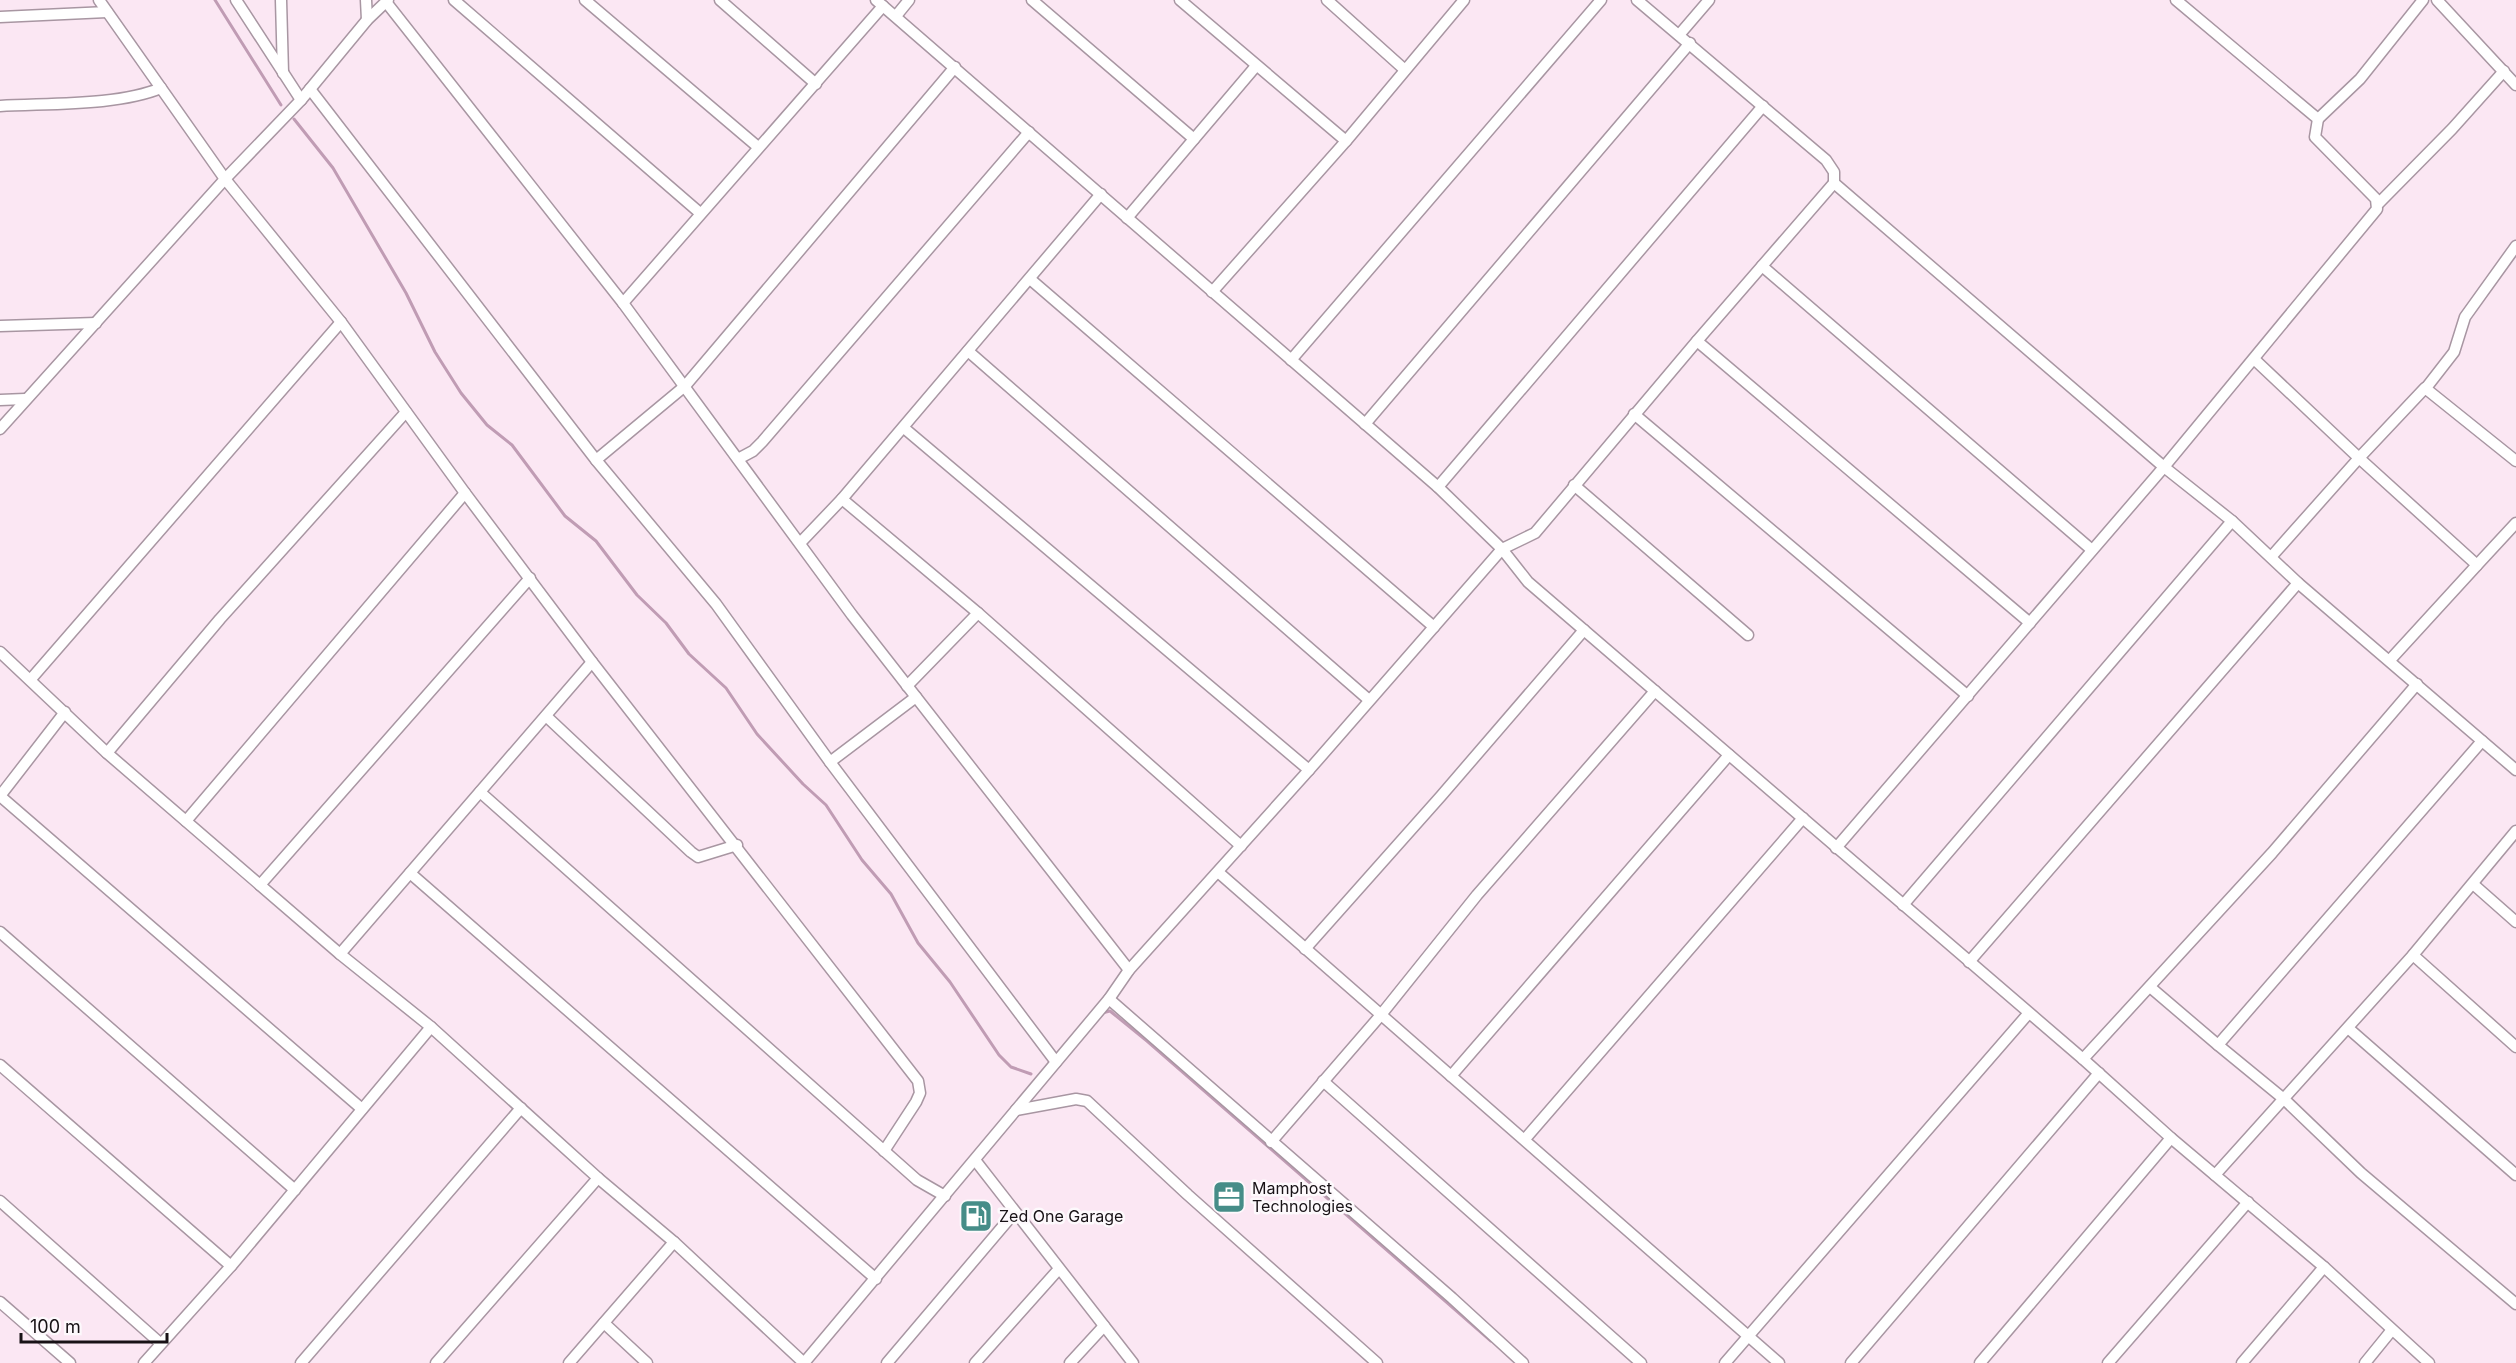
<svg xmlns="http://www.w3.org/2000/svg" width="2516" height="1363" font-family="Inter,sans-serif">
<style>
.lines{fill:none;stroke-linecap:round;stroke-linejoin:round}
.stream{stroke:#c09cb4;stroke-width:3}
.street-casing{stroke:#a896a2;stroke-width:13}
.street{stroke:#fff;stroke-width:10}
.labels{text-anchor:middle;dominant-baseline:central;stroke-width:5;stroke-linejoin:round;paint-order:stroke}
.poi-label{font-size:16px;fill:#181216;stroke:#fdf9fc;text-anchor:start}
</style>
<rect width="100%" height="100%" fill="#fbe7f3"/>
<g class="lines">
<!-- stream -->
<g class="stream">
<path d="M215 0 281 105"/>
<path d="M294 119 333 168 406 293 435 352 461 393 487 425 512 445 565 516 596 541 637 595 666 623 689 654 726 688 757 734 803 784 826 805 862 860 891 894 918 943 950 982 999 1055 1011 1067 1031 1074"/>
<path d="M1102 1013 1110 1011 1147 1041 1491 1341"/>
</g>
<!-- street casing -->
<g class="street-casing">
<g id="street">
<path d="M99 0 225 179 341 322 465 493 592 662 918 1081 920 1093 916 1102 884 1151"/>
<path d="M236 0 301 100"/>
<path d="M281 0 283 73"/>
<path d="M366 0 367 20"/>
<path d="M454 0 700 213"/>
<path d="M585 0 758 147"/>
<path d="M720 0 816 84"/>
<path d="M876 0 1438 487 1502 549 1528 582 2083 1059 2171 1138 2324 1267 2429 1363"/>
<path d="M1032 0 1194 139"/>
<path d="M1180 0 1346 141"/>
<path d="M1327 0 1405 70"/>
<path d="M1637 0 1826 160 1834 172V183L2164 467 2232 521 2298 583 2516 770"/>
<path d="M2437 0 2516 85"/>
<path d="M386 2 623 303 852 615 1129 970"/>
<path d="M896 16 909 0"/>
<path d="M0 17 107 12"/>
<path d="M1679 35 1709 0"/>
<path d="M310 89 596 460 716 604 830 762 1056 1062"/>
<path d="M0 106C47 103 118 106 161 88"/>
<path d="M2318 119 2360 79 2423 0"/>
<path d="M2378 204 2452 129 2504 71"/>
<path d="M1127 218 1256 66"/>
<path d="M1762 266 2092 550"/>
<path d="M1030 279 1434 627"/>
<path d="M1212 292 1346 141 1464 0"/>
<path d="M623 303 883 6"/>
<path d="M0 326 96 323"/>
<path d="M1697 341 2030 623"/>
<path d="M968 351 1369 700"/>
<path d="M2254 359 2359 458 2425 388 2516 461"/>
<path d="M1291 360 1601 0"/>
<path d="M2426 388 2454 352 2465 317 2516 246"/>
<path d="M0 400 25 399"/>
<path d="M1634 414 1968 696"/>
<path d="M1365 424 1690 43"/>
<path d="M904 428 1309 770"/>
<path d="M0 429 225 179 301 100 367 20 388 0"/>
<path d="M738 459 753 451 762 442 1029 132"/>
<path d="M596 460 685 386 955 67"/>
<path d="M1574 485 1748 635"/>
<path d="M1438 487 1763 106"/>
<path d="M842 499 978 613 1241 846"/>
<path d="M801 542 842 499 1101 194"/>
<path d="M2271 557 2359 458 2477 565 2390 660"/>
<path d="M2477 565 2516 523"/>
<path d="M0 652 107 753 340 954 431 1027 598 1178 674 1242 804 1363"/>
<path d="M31 679 341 322"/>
<path d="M907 686 978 613"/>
<path d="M546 716 691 852 698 857 737 845"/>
<path d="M107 753 220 619 406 412"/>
<path d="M830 762 916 697"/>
<path d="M480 792 917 1180 945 1196"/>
<path d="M0 796 362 1109"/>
<path d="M0 796 65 712"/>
<path d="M186 821 465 493"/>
<path d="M1836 848 2164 467 2377 209 2376 199 2315 137 2318 119 2176 0"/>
<path d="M1218 872 1779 1363"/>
<path d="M410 873 876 1279"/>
<path d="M2473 884 2516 922"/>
<path d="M260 885 530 578"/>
<path d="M1903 905 2232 521"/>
<path d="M0 932 295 1190"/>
<path d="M1305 949 1441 796 1584 630"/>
<path d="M340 954 592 662"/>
<path d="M2413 955 2516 1047"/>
<path d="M1969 962 2298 583"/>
<path d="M2150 987 2218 1045 2482 741"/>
<path d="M1109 999 1452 1298 1523 1363"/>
<path d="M2348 1028 2516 1175"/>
<path d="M2218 1045 2285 1100 2361 1173 2516 1304"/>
<path d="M2083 1059 2272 853 2417 684"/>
<path d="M0 1065 231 1266"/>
<path d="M1451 1076 1729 755"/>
<path d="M1323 1081 1641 1363"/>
<path d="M1016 1110 1076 1099 1087 1101 1188 1195 1377 1363"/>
<path d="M1525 1139 1803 818"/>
<path d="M1271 1142 1380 1016 1477 895 1655 691"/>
<path d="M975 1160 1133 1363"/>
<path d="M2215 1175 2413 955 2516 831"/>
<path d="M0 1201 160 1343"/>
<path d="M0 1302 70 1363"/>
<path d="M604 1323 647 1363"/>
<path d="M144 1363 231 1266 431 1027"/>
<path d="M301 1363 521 1108"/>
<path d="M436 1363 598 1178"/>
<path d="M569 1363 674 1242"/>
<path d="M804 1363 1109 999 1129 970 1309 770 1502 549 1535 533 1697 341 1834 183"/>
<path d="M887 1363 1015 1212"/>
<path d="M975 1363 1058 1270"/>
<path d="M1070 1363 1104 1326"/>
<path d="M1725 1363 2028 1014"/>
<path d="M1851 1363 2099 1073"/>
<path d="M1980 1363 2171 1138"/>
<path d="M2108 1363 2248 1202"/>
<path d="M2242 1363 2324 1267"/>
<path d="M2365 1363 2391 1331"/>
</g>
</g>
<!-- street -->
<use href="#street" class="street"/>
</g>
<!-- icons -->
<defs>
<g id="office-square" transform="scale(1.725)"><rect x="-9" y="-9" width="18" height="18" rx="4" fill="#468d88" stroke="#fdf9fc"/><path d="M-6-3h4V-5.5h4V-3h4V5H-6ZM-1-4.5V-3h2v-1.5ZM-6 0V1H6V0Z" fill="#fff"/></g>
<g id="fuel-square" transform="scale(1.725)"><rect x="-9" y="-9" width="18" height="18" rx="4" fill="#468d88" stroke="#fdf9fc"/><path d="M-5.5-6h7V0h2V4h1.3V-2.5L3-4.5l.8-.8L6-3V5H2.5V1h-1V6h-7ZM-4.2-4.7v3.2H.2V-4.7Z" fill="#fff"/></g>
</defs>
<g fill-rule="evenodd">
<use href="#office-square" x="1229" y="1197"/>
<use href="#fuel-square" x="976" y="1216"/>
</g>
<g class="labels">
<!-- poi labels -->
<g class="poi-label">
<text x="1252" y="1188">Mamphost<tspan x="1252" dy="18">Technologies</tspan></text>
<text x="999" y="1216">Zed One Garage</text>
</g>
</g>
<!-- scale -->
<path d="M21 1333v9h146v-9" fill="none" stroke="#181216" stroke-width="3"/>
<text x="30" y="1333" font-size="18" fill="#181216" stroke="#fdf9fc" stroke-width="4.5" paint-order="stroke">100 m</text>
</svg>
